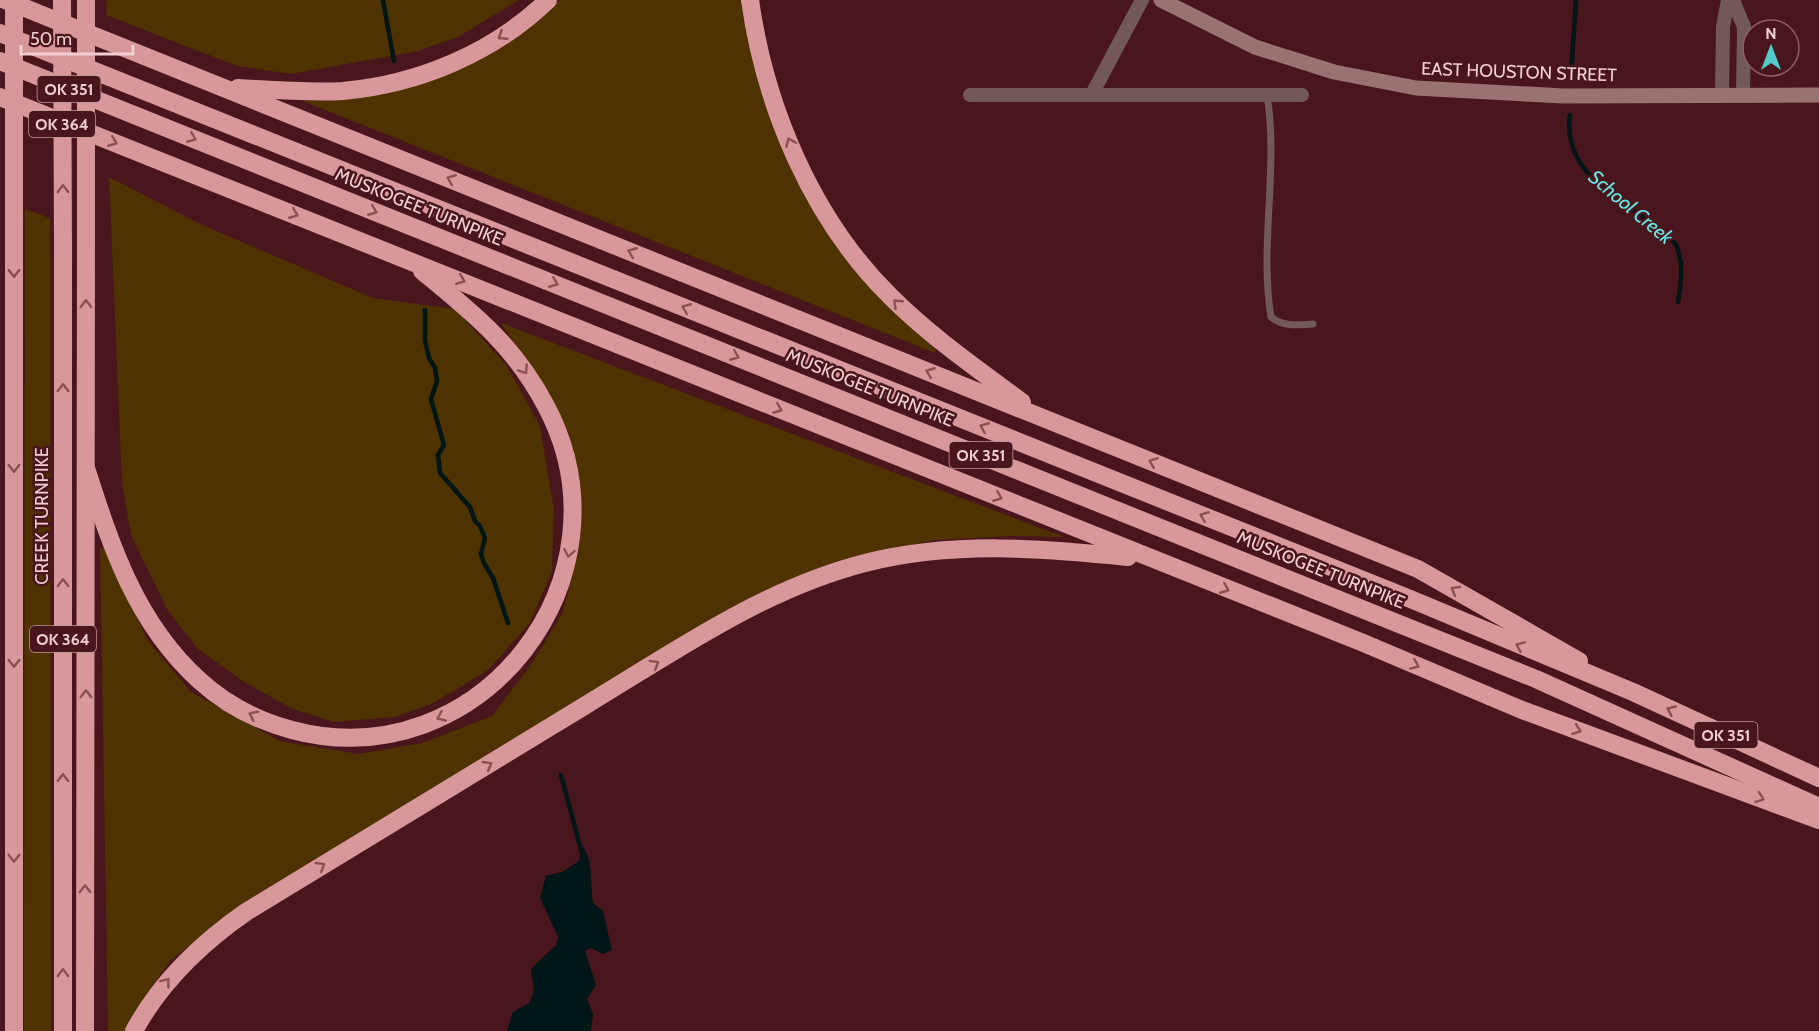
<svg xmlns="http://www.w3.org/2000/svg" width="1819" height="1031" font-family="Cabin,sans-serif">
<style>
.green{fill:#4e3200}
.water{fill:#001515}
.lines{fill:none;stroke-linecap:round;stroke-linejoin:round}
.stream{stroke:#001515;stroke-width:4.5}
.lane{stroke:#73585a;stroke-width:7}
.street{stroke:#73585a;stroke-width:14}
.secondary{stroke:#9b7274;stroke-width:15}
.highway{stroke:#d7979b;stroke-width:18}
.highway-bridge{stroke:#d7979b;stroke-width:18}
.oneway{stroke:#895056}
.labels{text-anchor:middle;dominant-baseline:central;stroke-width:5;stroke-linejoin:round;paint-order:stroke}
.shield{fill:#49161d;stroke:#bf989a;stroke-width:1.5}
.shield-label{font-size:16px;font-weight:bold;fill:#f1cfd0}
.street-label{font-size:18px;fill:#f1cfd0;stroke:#49161d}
.water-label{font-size:20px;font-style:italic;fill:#69e5e5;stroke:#49161d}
</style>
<rect width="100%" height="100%" fill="#49161d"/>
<!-- green -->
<g class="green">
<path d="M107 0H519L458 37 418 51 291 74 237 66 106 15Z"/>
<path d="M559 0H741L758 79 798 179 936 348 935 353 303 101C323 100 344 100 363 97 431 87 514 51 559 0Z"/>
<path d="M109 177 200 224 373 298 455 309 506 365 540 426 554 510 552 571 530 623 488 670 432 704 395 717 334 722 293 709 244 682 198 649 168 611 131 535 122 483Z"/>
<path d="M25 209 50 218 51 1031H24Z"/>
<path d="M501 323 1064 537 1014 536 935 540 867 554 520 738 248 900 170 961 138 1007 125 1031H108L100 548H105L148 641 191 692 280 741 359 754 422 743 492 716 530 666 562 614 574 569 581 502 569 434 555 406Z"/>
</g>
<!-- water -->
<path class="water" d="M581 844C594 860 590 884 593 903L603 911 612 950 603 954 591 948 585 951 596 985 587 999 593 1014 591 1031H507L513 1012 529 1003 534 991 531 969 556 945 558 937 540 898 546 876 562 872 579 861Z"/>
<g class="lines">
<!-- stream -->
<g class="stream">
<path d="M383 0 394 61"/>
<path d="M1571 74 1576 0"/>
<path d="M1570 115C1562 176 1623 198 1661 231 1667 236 1675 241 1677 247 1684 266 1681 283 1678 302"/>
<path d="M425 310V341L429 358 435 368 437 381 431 399 444 445 438 455 440 473 470 507 475 521 480 526 485 538 481 554 484 563 493 578 508 623"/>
<path d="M561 775 581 850"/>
</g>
<!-- lane -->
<path class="lane" d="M1267 95C1279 168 1259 244 1271 317 1283 327 1298 325 1313 324"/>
<!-- street -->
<g class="street">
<path d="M1733 0 1744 27 1743 95"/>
<path d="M1092 94 1142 0"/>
<path d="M970 95H1302"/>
<path d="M1722 95 1723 27 1728 0"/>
</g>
<!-- secondary -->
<path class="secondary" d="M1161 0 1255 47 1334 72 1416 88 1563 96 1819 95"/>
<!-- highway -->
<g class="highway">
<path d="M5 0 1418 569 1579 661"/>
<path d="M750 0C765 107 812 219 890 296 930 336 976 368 1022 402"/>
<path d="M0 33 1408 598 1633 692 1819 778"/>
<path d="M0 61 1536 679 1819 807"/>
<path d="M238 88C273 90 308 93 343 91 419 84 493 53 548 0"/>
<path d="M0 97 1361 642 1522 710 1819 820"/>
<path d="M63 248V1031"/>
<path d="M86 468C111 546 136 623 199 680 225 704 258 721 292 730 480 780 637 577 546 406 514 345 474 314 422 271"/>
<path d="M14 1031V214"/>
<path d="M85 1031 86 247"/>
<path d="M134 1031C161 981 200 944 246 912 359 843 473 774 586 705 674 652 763 589 865 563 953 541 1039 548 1128 557"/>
</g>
<!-- highway-bridge -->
<g class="highway-bridge">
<path d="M14 0V214"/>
<path d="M62 0 63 248"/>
<path d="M86 0V247"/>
</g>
</g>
<!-- one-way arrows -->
<defs><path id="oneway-chevron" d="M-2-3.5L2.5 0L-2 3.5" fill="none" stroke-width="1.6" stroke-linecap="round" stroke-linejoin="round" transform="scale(1.5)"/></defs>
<g class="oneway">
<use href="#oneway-chevron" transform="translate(502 36) rotate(147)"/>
<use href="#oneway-chevron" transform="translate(192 138) rotate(22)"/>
<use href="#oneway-chevron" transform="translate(113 142) rotate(22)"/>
<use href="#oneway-chevron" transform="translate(790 142) rotate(-113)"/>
<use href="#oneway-chevron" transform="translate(451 179) rotate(-158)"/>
<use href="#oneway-chevron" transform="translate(63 189) rotate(-90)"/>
<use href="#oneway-chevron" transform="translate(373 211) rotate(22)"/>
<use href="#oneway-chevron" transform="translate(294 214) rotate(22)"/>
<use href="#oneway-chevron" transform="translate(632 252) rotate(-158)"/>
<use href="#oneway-chevron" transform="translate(14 273) rotate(90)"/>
<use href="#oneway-chevron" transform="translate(461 280) rotate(22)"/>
<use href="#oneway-chevron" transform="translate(554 283) rotate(22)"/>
<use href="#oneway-chevron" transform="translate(897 303) rotate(-137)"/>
<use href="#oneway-chevron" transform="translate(86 304) rotate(-90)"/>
<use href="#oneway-chevron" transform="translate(686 308) rotate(-158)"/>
<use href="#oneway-chevron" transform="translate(735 356) rotate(22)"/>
<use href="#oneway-chevron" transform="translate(524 370) rotate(56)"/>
<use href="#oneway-chevron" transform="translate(930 372) rotate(-158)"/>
<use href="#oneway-chevron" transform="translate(63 388) rotate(-90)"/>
<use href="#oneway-chevron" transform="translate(778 409) rotate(22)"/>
<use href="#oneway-chevron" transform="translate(984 427) rotate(-158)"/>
<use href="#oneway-chevron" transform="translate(1153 462) rotate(-158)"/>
<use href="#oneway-chevron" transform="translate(14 468) rotate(90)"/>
<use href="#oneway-chevron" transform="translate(998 497) rotate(22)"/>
<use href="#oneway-chevron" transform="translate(1204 516) rotate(-158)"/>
<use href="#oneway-chevron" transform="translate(569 553) rotate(100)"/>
<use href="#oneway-chevron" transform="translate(63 583) rotate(-90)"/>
<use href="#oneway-chevron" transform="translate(1225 589) rotate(22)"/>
<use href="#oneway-chevron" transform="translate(1455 590) rotate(-150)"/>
<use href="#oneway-chevron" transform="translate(1520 646) rotate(-156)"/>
<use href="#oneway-chevron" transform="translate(14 663) rotate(90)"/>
<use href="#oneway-chevron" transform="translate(655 664) rotate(-31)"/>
<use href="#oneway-chevron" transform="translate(1415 665) rotate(23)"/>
<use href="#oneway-chevron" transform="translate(86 694) rotate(-90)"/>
<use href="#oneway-chevron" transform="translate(1671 710) rotate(-155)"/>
<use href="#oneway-chevron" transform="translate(253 715) rotate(-154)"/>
<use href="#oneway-chevron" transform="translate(441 717) rotate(156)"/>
<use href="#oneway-chevron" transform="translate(1577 730) rotate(20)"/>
<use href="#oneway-chevron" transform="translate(488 765) rotate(-31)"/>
<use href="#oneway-chevron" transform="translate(63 778) rotate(-90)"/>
<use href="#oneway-chevron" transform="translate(1760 798) rotate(20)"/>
<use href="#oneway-chevron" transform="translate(14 858) rotate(90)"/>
<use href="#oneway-chevron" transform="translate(321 866) rotate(-31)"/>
<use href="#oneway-chevron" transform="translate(85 889) rotate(-90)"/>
<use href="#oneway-chevron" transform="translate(63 973) rotate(-90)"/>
<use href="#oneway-chevron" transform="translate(166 982) rotate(-52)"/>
</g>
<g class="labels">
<!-- shield labels -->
<g class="shield">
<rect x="37.5" y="76" width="63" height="26" rx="4.5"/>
<rect x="29" y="111" width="66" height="26" rx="4.5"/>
<rect x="949.5" y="442" width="63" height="26" rx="4.5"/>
<rect x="30" y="626" width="66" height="26" rx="4.5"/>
<rect x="1694.5" y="722" width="63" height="26" rx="4.5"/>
</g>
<g class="shield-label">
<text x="69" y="89">OK 351</text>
<text x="62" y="124">OK 364</text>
<text x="981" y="455">OK 351</text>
<text x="63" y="639">OK 364</text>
<text x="1726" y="735">OK 351</text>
</g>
<!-- street labels -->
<g class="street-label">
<text transform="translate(1519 72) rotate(2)">EAST HOUSTON STREET</text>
<text transform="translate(419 207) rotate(22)">MUSKOGEE TURNPIKE</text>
<text transform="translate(870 388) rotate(22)">MUSKOGEE TURNPIKE</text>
<text transform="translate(42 516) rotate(-90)">CREEK TURNPIKE</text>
<text transform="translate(1321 570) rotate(22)">MUSKOGEE TURNPIKE</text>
</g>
<!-- water labels -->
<g class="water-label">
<text transform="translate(1631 207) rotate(40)">School Creek</text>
</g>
</g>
<!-- north arrow -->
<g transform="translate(1771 48)"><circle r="28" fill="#49161d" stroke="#8c6065" stroke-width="1.5"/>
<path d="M0-4.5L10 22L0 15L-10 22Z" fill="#52cdcc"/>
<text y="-9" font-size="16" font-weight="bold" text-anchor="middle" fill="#f1cfd0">N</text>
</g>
<!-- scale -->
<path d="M21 45v9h112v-9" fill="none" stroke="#f1cfd0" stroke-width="3"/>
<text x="30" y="45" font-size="18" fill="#f1cfd0" stroke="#49161d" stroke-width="4.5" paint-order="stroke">50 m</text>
</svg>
